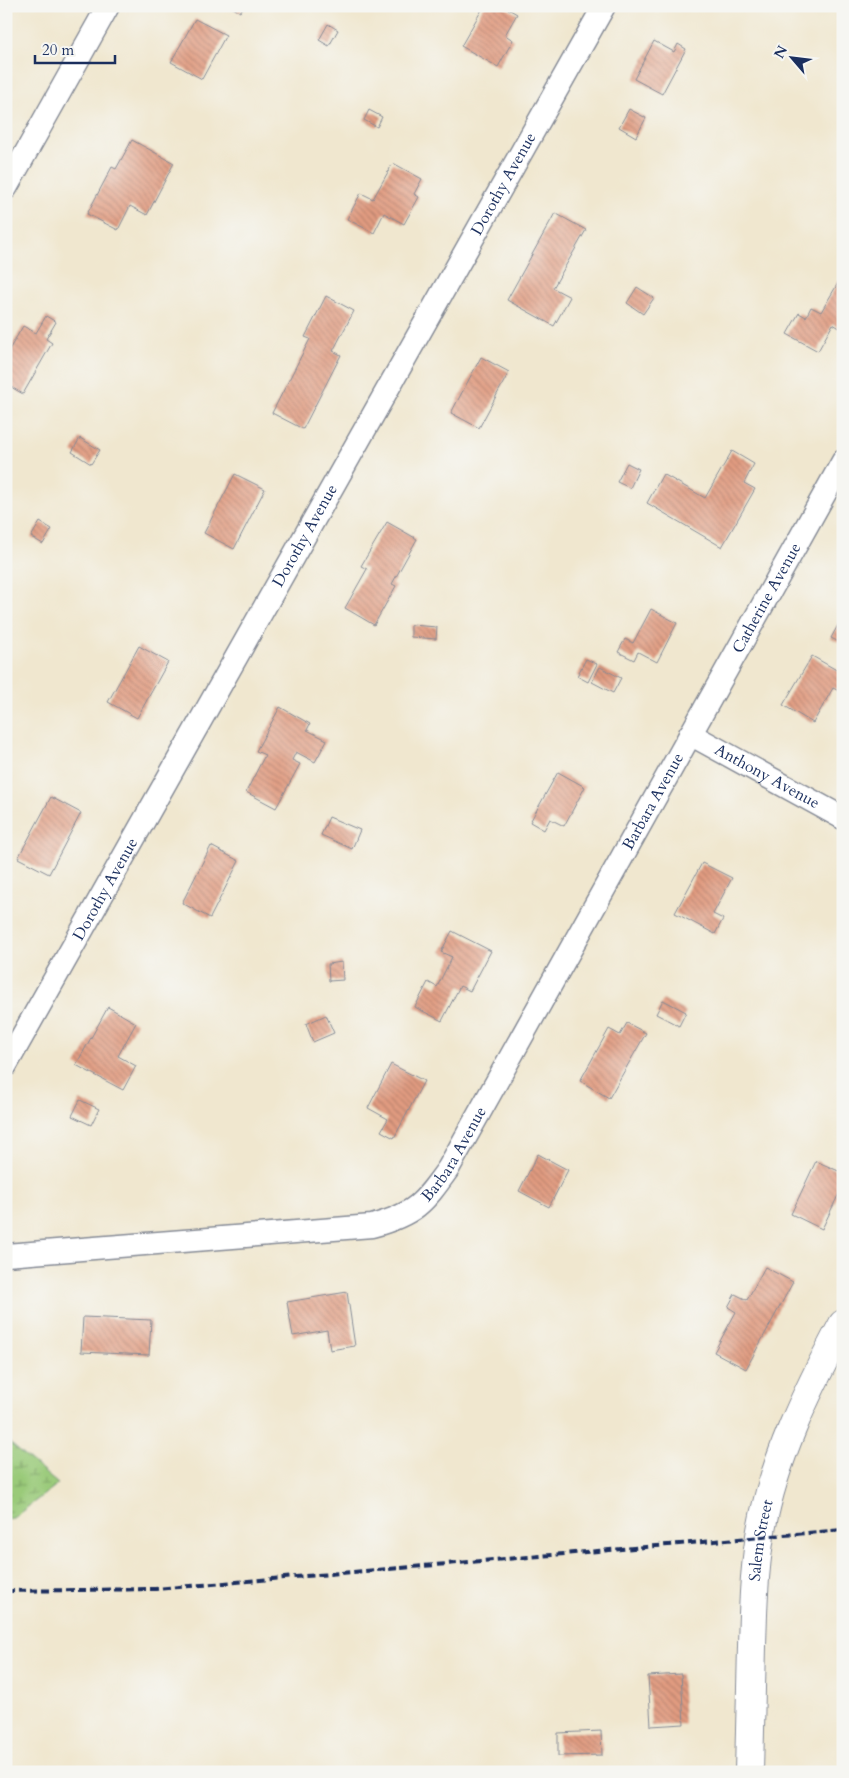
<svg xmlns="http://www.w3.org/2000/svg" width="849" height="1778" font-family="Cardo,serif">
<style>
.wetland{fill:url(#wetland-marsh);stroke:#5a7c6c}
.building{fill:url(#building-back-hatch)}
.lines{fill:none;stroke-linecap:round;stroke-linejoin:round}
.street-casing{stroke:#868b96;stroke-width:25}
.secondary-casing{stroke:#868b96;stroke-width:30}
.street{stroke:#fff;stroke-width:22}
.secondary{stroke:#fff;stroke-width:28}
.rail{stroke:#1b2f5e;stroke-width:4;stroke-dasharray:8 4;stroke-linecap:butt}
.labels{text-anchor:middle;dominant-baseline:central;stroke-width:4.5;stroke-linejoin:round;paint-order:stroke}
.street-label{font-size:16px;fill:#1b2f5e;stroke:#f6f6f2}
</style>
<defs>
<pattern id="wetland-marsh" width="20" height="14" patternUnits="userSpaceOnUse" patternTransform="scale(1.25)"><rect width="20" height="14" fill="#9aca79"/><path d="M1 5h8M5 5V1M11 12h8M15 12V8" fill="none" stroke="#7da466"/></pattern>
<pattern id="building-back-hatch" width="6" height="6" patternUnits="userSpaceOnUse" patternTransform="scale(1.25)"><rect width="6" height="6" fill="#e19b80"/><path d="M-1 5l2 2M0 0l6 6M5-1l2 2" fill="none" stroke="#b67f6c"/></pattern>
</defs>
<rect width="100%" height="100%" fill="#f6f6f2"/>
<filter id="ink" filterUnits="userSpaceOnUse"><feTurbulence type="fractalNoise" baseFrequency=".02" numOctaves="2"/><feDisplacementMap in="SourceGraphic" scale="10" xChannelSelector="R" yChannelSelector="G"/><feConvolveMatrix kernelMatrix="1 2 1 2 8 2 1 2 1" color-interpolation-filters="sRGB"/></filter>
<filter id="wash" filterUnits="userSpaceOnUse"><feTurbulence type="fractalNoise" baseFrequency=".0096" numOctaves="4" result="noise"/><feDisplacementMap in="SourceGraphic" scale="20" xChannelSelector="R" yChannelSelector="G"/><feGaussianBlur stdDeviation="1.12" result="paint"/><feColorMatrix in="noise" values="0 0 0 0 0 0 0 0 0 0 0 0 0 0 0 0 0 1.4 0 .05"/><feComposite in="paint" operator="in"/></filter>
<g filter="url(#wash)">
<rect width="100%" height="100%" fill="#f0e7cf"/>
<!-- wetland -->
<path class="wetland" d="M6 1440 58 1484 13 1518 6 1519Z"/>
<g id="blocks">
<!-- building -->
<g class="building">
<path d="M230 6H244L240 12Z"/>
<path d="M484 6H503L517 14 505 35 513 40 498 67 461 46Z"/>
<path d="M195 19 226 35 202 79 171 62Z"/>
<path d="M328 24 338 30 329 46 319 40Z"/>
<path d="M654 41 674 52 678 44 686 49 662 94 634 79Z"/>
<path d="M629 109 646 118 636 137 619 127Z"/>
<path d="M369 110 382 117 377 127 364 120Z"/>
<path d="M132 140 174 163 147 215 130 206 118 230 87 214 112 167 116 169Z"/>
<path d="M393 163 422 179 414 194 419 197 404 224 384 213 374 233 347 219 361 193 373 199Z"/>
<path d="M555 213 586 230 553 288 570 297 554 326 507 300Z"/>
<path d="M841 278 843 279V330L833 324 818 351 787 334 799 313 806 317 811 307 821 312Z"/>
<path d="M637 287 654 298 643 314 627 303Z"/>
<path d="M326 296 354 311 333 351 341 355 303 429 272 413 310 339 305 337Z"/>
<path d="M46 316 56 322 46 339 52 343 23 394 6 384V355L23 326 36 333Z"/>
<path d="M481 357 509 372 479 428 451 413Z"/>
<path d="M80 438 100 450 91 464 72 452Z"/>
<path d="M732 451 754 464 744 483 755 489 722 547 647 503 663 474 705 498Z"/>
<path d="M627 463 639 469 630 488 617 482Z"/>
<path d="M235 474 265 489 234 549 204 533Z"/>
<path d="M40 522 52 529 43 544 31 537Z"/>
<path d="M387 522 417 539 392 584 396 586 374 625 345 608 367 569 361 566Z"/>
<path d="M651 609 677 623 657 662 638 652 634 660 618 652 625 639 633 643Z"/>
<path d="M843 616V644L831 638Z"/>
<path d="M411 625 437 627 436 639 411 637Z"/>
<path d="M139 646 168 662 137 718 108 702Z"/>
<path d="M812 656 840 672 843 666V693L833 688 813 723 783 705Z"/>
<path d="M586 659 597 664 588 682 577 676Z"/>
<path d="M600 667 621 678 613 693 592 682Z"/>
<path d="M280 707 310 724 307 730 327 740 315 762 296 752 292 760 300 764 276 808 246 792 265 755 256 751Z"/>
<path d="M558 772 585 787 564 826 550 819 544 830 530 822Z"/>
<path d="M51 797 81 813 49 874 18 858Z"/>
<path d="M329 817 360 830 352 849 321 835Z"/>
<path d="M211 846 239 861 210 918 182 903Z"/>
<path d="M702 863 732 878 713 914 723 919 715 934 675 913Z"/>
<path d="M452 931 491 951 470 991 460 986 442 1021 415 1007 428 982 437 987 452 957 441 952Z"/>
<path d="M342 962 343 980 329 981 328 964Z"/>
<path d="M663 1000 686 1012 679 1026 656 1014Z"/>
<path d="M108 1007 136 1023 118 1056 136 1066 123 1090 76 1065Z"/>
<path d="M326 1015 334 1033 313 1042 306 1024Z"/>
<path d="M627 1023 646 1033 609 1098 580 1081 609 1029 620 1035Z"/>
<path d="M391 1064 424 1081 394 1138 381 1131 388 1119 368 1108Z"/>
<path d="M80 1100 99 1109 91 1125 72 1116Z"/>
<path d="M538 1154 568 1170 549 1207 519 1191Z"/>
<path d="M816 1161 843 1173V1185L822 1229 791 1214Z"/>
<path d="M765 1267 793 1282 746 1369 714 1352 736 1312 728 1307 735 1294 747 1300Z"/>
<path d="M347 1292 355 1346 330 1350 327 1330 293 1336 287 1302Z"/>
<path d="M83 1317 151 1320 149 1355 81 1352Z"/>
<path d="M681 1674 684 1724 651 1726 648 1676Z"/>
<path d="M601 1731 602 1755 558 1756V1733Z"/>
</g>
</g>
</g>
<g filter="url(#ink)">
<use href="#blocks" fill-opacity="0" stroke="#868b96" stroke-width="1"/>
<g class="lines">
<!-- street casing -->
<g class="street-casing">
<g id="street">
<path d="M6 188 108 6"/>
<path id="s1" d="M690 734 843 818"/>
<path id="s2" d="M6 1065 604 6"/>
<path id="s3" d="M6 1255 372 1226C415 1214 423 1204 448 1169L843 461"/>
</g>
</g>
<!-- secondary casing -->
<g class="secondary-casing">
<g id="secondary">
<path id="s4" d="M749 1772C750 1730 751 1688 752 1646 753 1609 754 1572 760 1536 773 1460 807 1391 843 1324"/>
</g>
</g>
<!-- street -->
<use href="#street" class="street"/>
<!-- secondary -->
<use href="#secondary" class="secondary"/>
<!-- rail -->
<path class="rail" d="M6 1591 155 1589 843 1530"/>
</g>
</g>
<g class="labels">
<!-- street labels -->
<g class="street-label">
<text stroke="none"><textPath href="#s2" startOffset="1012">Dorothy Avenue</textPath></text>
<text stroke="none"><textPath href="#s2" startOffset="608">Dorothy Avenue</textPath></text>
<text stroke="none"><textPath href="#s3" startOffset="1119">Catherine Avenue</textPath></text>
<text stroke="none"><textPath href="#s1" startOffset="88">Anthony Avenue</textPath></text>
<text stroke="none"><textPath href="#s3" startOffset="886">Barbara Avenue</textPath></text>
<text stroke="none"><textPath href="#s2" startOffset="202">Dorothy Avenue</textPath></text>
<text stroke="none"><textPath href="#s3" startOffset="481">Barbara Avenue</textPath></text>
<text stroke="none"><textPath href="#s4" startOffset="232">Salem Street</textPath></text>
</g>
</g>
<!-- margin -->
<rect width="849" height="1778" fill="none" stroke="#f6f6f2" stroke-width="25"/>
<!-- north arrow -->
<g transform="translate(792 58) rotate(298)" stroke="#f6f6f2" stroke-width="4" paint-order="stroke">
<path d="M0-4L9 19L0 12L-9 19Z" fill="#1b2f5e"/>
<text y="-8" font-size="14" font-weight="bold" text-anchor="middle" fill="#1b2f5e">N</text>
</g>
<!-- scale -->
<path d="M35 55v8h80v-8" fill="none" stroke="#1b2f5e" stroke-width="2.5"/>
<text x="42" y="55" font-size="15" fill="#1b2f5e" stroke="#f6f6f2" stroke-width="4" paint-order="stroke">20 m</text>
</svg>
